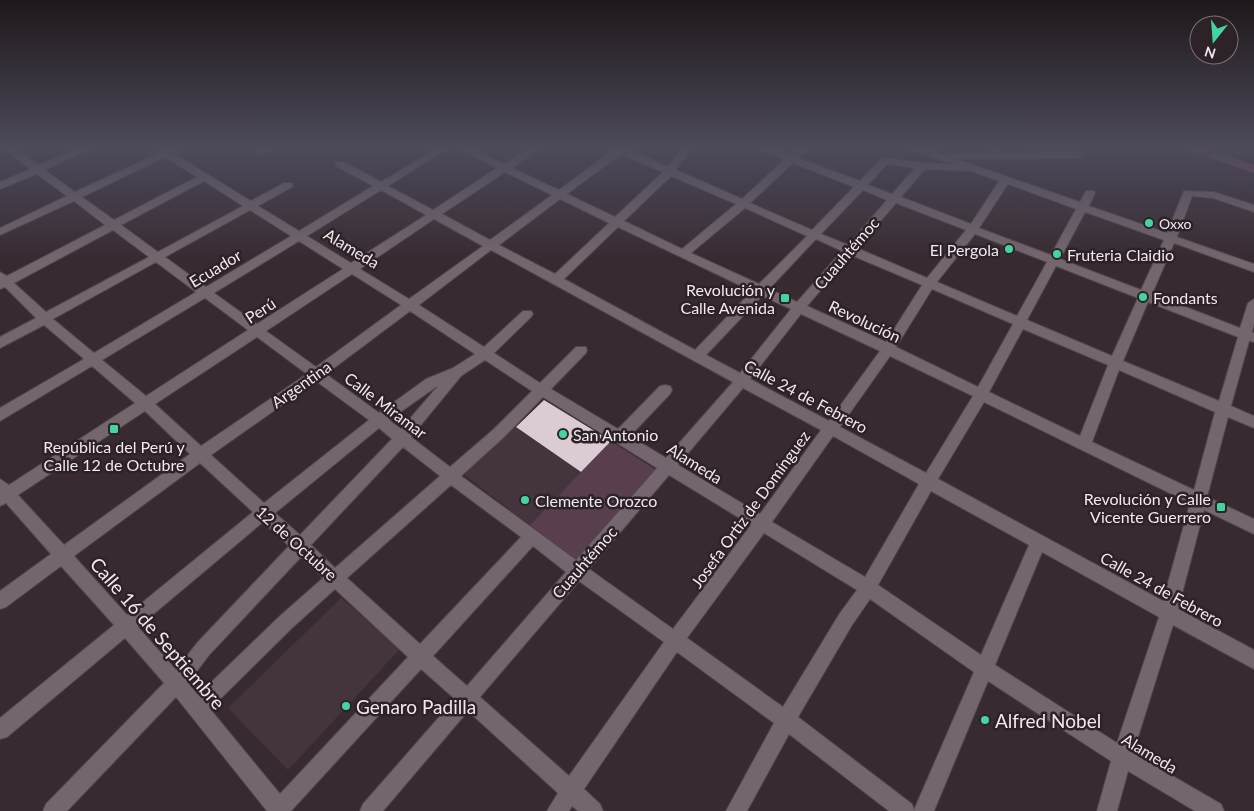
<svg xmlns="http://www.w3.org/2000/svg" width="1254" height="811" font-family="Lato,sans-serif">
<style>
.built{fill:#44343d}
.green{fill:#593f4d}
.lines{fill:none;stroke-linecap:round;stroke-linejoin:round}
.river{fill:#7b4f68;fill-rule:evenodd}
.building{fill:#dbccd4}
.minor-casing{stroke:#50474c;stroke-width:2}
.minor{fill:#74666d;fill-rule:evenodd}
.poi-dot{fill:#43d4a0;stroke:#2d2227;stroke-width:2}
.labels{text-anchor:middle;dominant-baseline:central;stroke-width:5;stroke-linejoin:round;paint-order:stroke}
.far-poi-label{font-size:14px;fill:#efe8ec;stroke:#2d2227;text-anchor:start}
.street-label{font-size:16px;fill:#efe8ec;stroke:#2d2227}
.poi-label{font-size:16px;fill:#efe8ec;stroke:#2d2227;text-anchor:start}
.near-street-label{font-size:19px;fill:#efe8ec;stroke:#2d2227}
.near-poi-label{font-size:19px;fill:#efe8ec;stroke:#2d2227;text-anchor:start}
</style>
<rect width="100%" height="100%" fill="#372b31"/>
<!-- built -->
<g class="built">
<path d="M515 427 581 472 530 525 463 474Z"/>
<path d="M341 598 400 649 288 770 228 708Z"/>
</g>
<!-- green -->
<path class="green" d="M611 441 656 470 576 560 530 525Z"/>
<g class="lines">
<!-- river -->
<path class="river" d="M1184 147H1201L1254 165V173L1186 150Z"/>
</g>
<!-- building -->
<path class="building" d="M544 400 611 441 581 472 516 427Z"/>
<g class="lines">
<!-- minor casing -->
<g class="minor-casing">
<g id="minor">
<path d="M2 147H13L39 165 81 147H94L45 170 75 192 159 153 151 147H162L166 149 172 147H184L173 153 251 201 284 183H292L293 185 292 187 258 206 299 231 373 186 336 166V162H344L381 182 439 147H450L388 186 433 210 497 168 456 147H468L504 164 531 147H542L512 168 559 190 613 150 609 147H629L627 149 668 167 684 147H692L676 170 742 199 785 159 759 149 757 147H770L790 155 799 147H809L798 158 860 181 881 159 885 158 922 163 952 164 910 149 908 147H922L942 154 990 153 991 147H999L1000 153 1078 152 1083 155 1078 158 956 159 1080 202 1086 191H1094L1095 193 1089 206 1167 233 1184 191 1214 192 1254 205V212L1213 198 1192 196 1177 237 1254 264V272L1174 243 1152 294 1240 328 1248 303 1254 299V324L1252 332 1254 333V342L1249 341 1231 406 1254 416V428L1228 417 1207 497 1254 519V534L1204 510 1178 609 1254 650V669L1173 625 1133 753 1221 804 1224 811H1195L1128 771 1117 811H1097L1111 761 988 681 934 811H889L789 734 747 811H726L774 723 677 652 584 789 600 804 603 811H578L572 806 569 811H547L558 793 468 711 383 811H360L363 804 455 699 421 669 291 811H267L176 697 67 811H43L46 804 164 683 125 638 7 737 0 739V718L114 625 61 566 6 607 0 609V591L51 554 6 503 0 506V479L9 485 135 403 92 366 0 421V408L84 359 44 325 0 348V337L36 318 5 287 0 289V272L7 276 105 225 74 201 0 235V228L67 196 37 174 0 189V182L30 169ZM621 154 663 172 615 217 567 194ZM165 157 197 177 114 220 82 197ZM793 163 854 187 812 230 750 203ZM887 164 915 168 892 194 868 185ZM925 169 971 171 999 181 971 224 901 197ZM505 172 552 195 490 240 442 214ZM671 176 736 204 682 249 624 221ZM204 181 243 206 158 252 121 225ZM1008 184 1076 209 1051 255 979 228ZM381 190 426 215 351 263 307 236ZM863 190 887 200 848 245 821 234ZM560 199 609 223 555 274 499 245ZM896 203 966 230 927 278 857 248ZM745 208 807 236 759 284 691 253ZM250 210 291 236 206 287 165 257ZM1085 212 1164 240 1141 290 1060 259ZM434 219 483 246 409 299 360 269ZM618 227 752 291 695 350 564 279ZM113 230 149 257 46 312 14 283ZM975 234 1047 262 1017 316 937 282ZM816 239 842 251 797 302 769 289ZM299 241 343 269 257 324 214 293ZM491 250 733 382 666 458 630 436 670 394 672 390 670 386 665 385 660 386 618 429 551 389 586 353 587 350 586 347H576L540 383 494 353 531 317 533 314 531 311H523L484 347 419 305ZM851 255 922 285 886 342 807 306ZM156 262 196 292 94 353 53 319ZM1056 266 1138 298 1112 356 1027 320ZM352 274 401 305 316 367 266 331ZM932 289 1013 324 978 387 896 347ZM762 296 791 309 740 373 706 355ZM205 298 248 330 146 396 102 360ZM1148 302 1238 337 1219 401 1123 361ZM410 311 475 354 453 368 426 379 379 413 326 374ZM801 314 880 351 829 421 750 379ZM1023 329 1108 365 1080 436 989 392ZM257 337 307 374 201 446 155 404ZM890 356 973 396 926 473 840 427ZM485 360 532 391 494 429 450 467 411 437 461 376ZM1119 370 1215 412 1194 490 1092 442ZM316 381 369 420 264 503 211 455ZM438 386 401 429 389 420 436 387ZM743 388 821 430 760 514 678 465ZM543 397 657 468 576 560 461 476 504 437ZM984 402 1190 503 1163 601 938 479ZM145 411 190 454 64 545 18 495ZM379 428 392 439 300 535 275 513ZM833 436 919 484 865 577 772 522ZM403 447 440 476 335 568 311 545ZM200 463 253 512 127 615 74 556ZM669 475 751 525 673 629 589 569ZM451 485 521 537 420 644 347 578ZM931 491 1029 545 981 655 878 585ZM263 522 289 546 197 643 176 670 138 627ZM764 533 857 590 840 613 783 707 687 638ZM533 546 566 572 467 686 433 656ZM1042 552 1159 617 1117 743 995 665ZM301 557 323 578 280 616 198 695 188 683 209 655ZM579 581 664 642 569 776 480 697ZM335 589 408 657 280 794 210 709 292 628ZM870 599 974 672 914 810 912 804 798 717 852 625Z"/>
<path d="M262 147H274L263 154H257V150Z"/>
</g>
</g>
<!-- minor -->
<use href="#minor" class="minor"/>
</g>
<!-- sky -->
<linearGradient id="sky" x2="0" y2="1"><stop stop-color="#1e181b"/><stop offset="0.57" stop-color="#4d4a5a"/><stop offset="1" stop-color="#4d4a5a" stop-opacity="0"/></linearGradient>
<rect width="1254" height="260" fill="url(#sky)"/>
<!-- markers -->
<g class="poi-dot">
<circle cx="1149" cy="223" r="5"/>
<circle cx="1009" cy="249" r="5"/>
<circle cx="1057" cy="254" r="5"/>
<circle cx="1143" cy="297" r="5"/>
<rect x="780" y="293" width="10" height="10" rx="2.5"/>
<rect x="109" y="424" width="10" height="10" rx="2.5"/>
<circle cx="563" cy="434" r="5"/>
<circle cx="525" cy="500" r="5"/>
<rect x="1216" y="502" width="10" height="10" rx="2.5"/>
<circle cx="346" cy="706" r="5"/>
<circle cx="985" cy="720" r="5"/>
</g>
<g class="labels">
<!-- far-poi labels -->
<g class="far-poi-label">
<text x="1159" y="223">Oxxo</text>
</g>
<!-- street labels -->
<g class="street-label">
<text transform="translate(352 248) rotate(31)">Alameda</text>
<text transform="translate(846 253) rotate(-49)">Cuauhtémoc</text>
<text transform="translate(215 268) rotate(-31)">Ecuador</text>
<text transform="translate(260 310) rotate(-33)">Perú</text>
<text transform="translate(865 321) rotate(25)">Revolución</text>
<text transform="translate(301 384) rotate(-35)">Argentina</text>
<text transform="translate(806 396) rotate(28)">Calle 24 de Febrero</text>
<text transform="translate(386 405) rotate(37)">Calle Miramar</text>
<text transform="translate(695 463) rotate(32)">Alameda</text>
<text transform="translate(750 509) rotate(-54)">Josefa Ortiz de Domínguez</text>
<text transform="translate(297 543) rotate(42)">12 de Octubre</text>
<text transform="translate(584 562) rotate(-49)">Cuauhtémoc</text>
<text transform="translate(1162 589) rotate(29)">Calle 24 de Febrero</text>
<text transform="translate(1150 753) rotate(31)">Alameda</text>
</g>
<!-- poi labels -->
<g class="poi-label">
<text x="999" y="249" text-anchor="end">El Pergola</text>
<text x="1067" y="254">Fruteria Claidio</text>
<text x="775" y="289" text-anchor="end">Revolución y<tspan x="775" dy="18">Calle Avenida</tspan></text>
<text x="1153" y="297">Fondants</text>
<text x="573" y="434">San Antonio</text>
<text x="114" y="446" text-anchor="middle">República del Perú y<tspan x="114" dy="18">Calle 12 de Octubre</tspan></text>
<text x="1211" y="498" text-anchor="end">Revolución y Calle<tspan x="1211" dy="18">Vicente Guerrero</tspan></text>
<text x="535" y="500">Clemente Orozco</text>
</g>
<!-- near-street labels -->
<g class="near-street-label">
<text transform="translate(158 633) rotate(49)">Calle 16 de Septiembre</text>
</g>
<!-- near-poi labels -->
<g class="near-poi-label">
<text x="356" y="706">Genaro Padilla</text>
<text x="995" y="720">Alfred Nobel</text>
</g>
</g>
<!-- north arrow -->
<g transform="translate(1214 40) rotate(197)"><circle r="24" fill="#2d2227" stroke="#7b7176"/>
<path d="M0-4L9 19L0 12L-9 19Z" fill="#43d4a0"/>
<text y="-8" font-size="14" font-weight="bold" text-anchor="middle" fill="#efe8ec">N</text>
</g>
</svg>
